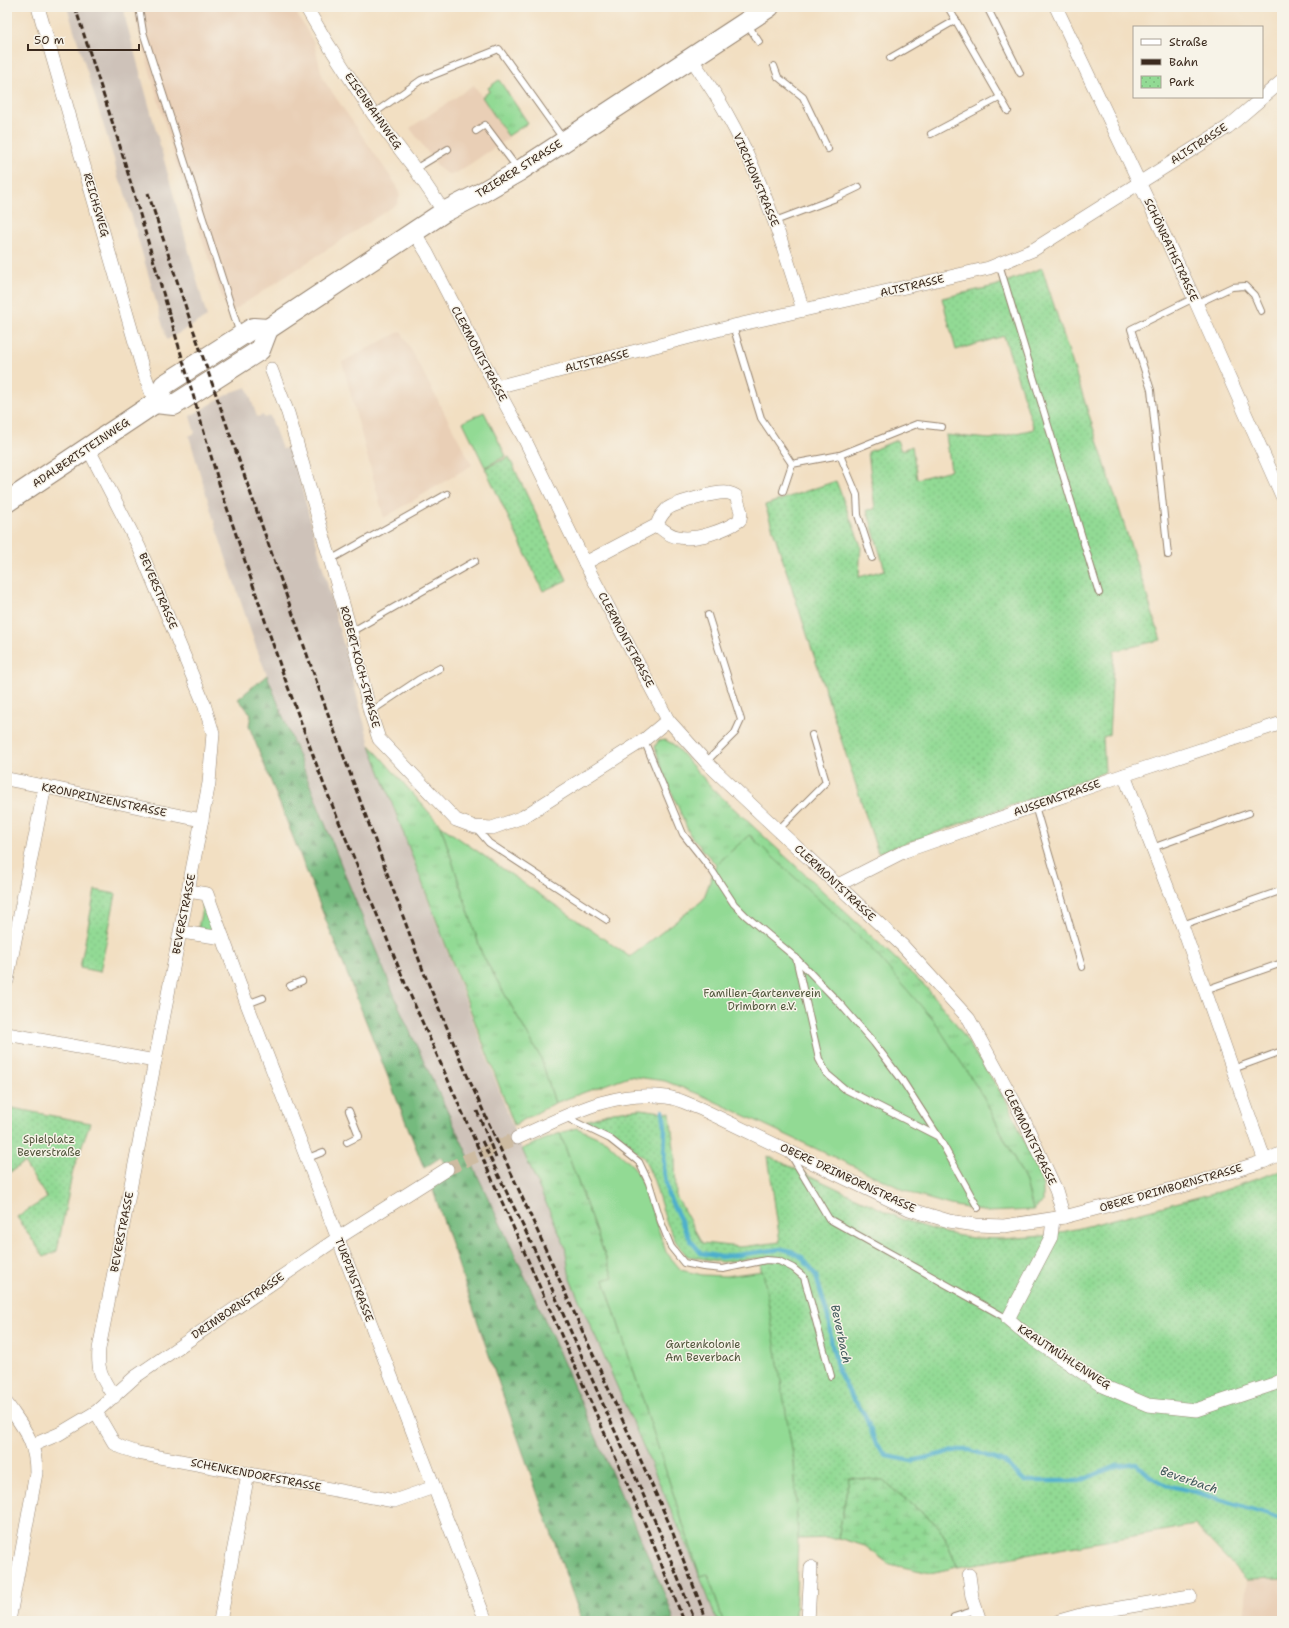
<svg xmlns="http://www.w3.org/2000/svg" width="1289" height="1628" font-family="'Shantell Sans',sans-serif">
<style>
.built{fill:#e9cfb6}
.industrial{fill:#cec2b9}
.grass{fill:url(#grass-tufts);stroke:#668259}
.forest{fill:url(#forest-firs);stroke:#58724e}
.wetland{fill:url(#wetland-marsh);stroke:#668259}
.park{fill:url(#park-dots);stroke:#668259}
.garden{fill:#92da94;stroke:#668259}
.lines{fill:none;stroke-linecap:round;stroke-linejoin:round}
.stream{stroke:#4dafcc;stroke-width:4.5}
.street-tunnel{stroke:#cdbba1;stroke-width:13;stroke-dasharray:13 6;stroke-linecap:butt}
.lane-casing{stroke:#968470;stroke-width:8}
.street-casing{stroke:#968470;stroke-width:14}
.primary-casing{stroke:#968470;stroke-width:22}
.lane{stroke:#fff;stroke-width:6}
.street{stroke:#fff;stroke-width:13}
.primary{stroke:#fff;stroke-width:20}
.rail{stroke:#3b2a1e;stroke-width:3;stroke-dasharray:6 3;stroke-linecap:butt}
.labels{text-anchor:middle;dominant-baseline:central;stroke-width:3;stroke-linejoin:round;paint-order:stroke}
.street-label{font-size:11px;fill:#3b2a1e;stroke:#f7f3e8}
.park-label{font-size:11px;fill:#51563c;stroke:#f7f3e8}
.water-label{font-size:12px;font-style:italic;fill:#41595b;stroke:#f7f3e8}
</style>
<defs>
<pattern id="grass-tufts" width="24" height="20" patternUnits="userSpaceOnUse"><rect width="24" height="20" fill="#92da94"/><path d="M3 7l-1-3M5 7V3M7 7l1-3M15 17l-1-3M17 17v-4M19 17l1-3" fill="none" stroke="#7fbb7f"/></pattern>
<pattern id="forest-firs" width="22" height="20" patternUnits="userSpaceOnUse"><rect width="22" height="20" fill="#75ba7e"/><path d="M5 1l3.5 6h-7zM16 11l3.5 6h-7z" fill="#619767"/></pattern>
<pattern id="wetland-marsh" width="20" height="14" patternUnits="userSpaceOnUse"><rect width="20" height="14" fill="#92da94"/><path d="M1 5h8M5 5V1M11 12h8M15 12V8" fill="none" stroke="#7fbb7f"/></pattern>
<pattern id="park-dots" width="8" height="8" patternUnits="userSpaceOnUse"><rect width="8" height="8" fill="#92da94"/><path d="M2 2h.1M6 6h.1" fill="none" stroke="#7fbb7f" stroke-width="1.8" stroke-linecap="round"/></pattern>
</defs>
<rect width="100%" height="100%" fill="#f7f3e8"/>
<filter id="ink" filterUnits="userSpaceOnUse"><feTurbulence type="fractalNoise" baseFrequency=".025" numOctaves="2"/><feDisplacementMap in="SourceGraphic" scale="8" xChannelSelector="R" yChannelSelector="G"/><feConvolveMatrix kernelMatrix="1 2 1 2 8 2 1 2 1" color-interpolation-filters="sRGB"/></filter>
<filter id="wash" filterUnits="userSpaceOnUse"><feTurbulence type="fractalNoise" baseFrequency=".012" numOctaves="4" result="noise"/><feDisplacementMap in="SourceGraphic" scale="16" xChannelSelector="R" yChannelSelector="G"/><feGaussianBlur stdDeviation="0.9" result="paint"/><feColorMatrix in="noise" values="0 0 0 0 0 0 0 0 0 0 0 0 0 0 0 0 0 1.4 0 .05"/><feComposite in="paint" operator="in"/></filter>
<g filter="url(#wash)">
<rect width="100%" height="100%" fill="#f2dfc2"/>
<!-- built -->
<g class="built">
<path d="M134 7H293L314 43 323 79 397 186 400 196 397 204 228 314 175 160 136 21Z"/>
<path d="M474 85 509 138 455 174H448L440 169 410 128Z"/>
<path d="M401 331 472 465 384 518 342 362Z"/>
<path d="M1282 1579V1621H1243L1247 1580Z"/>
</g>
<!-- industrial -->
<g class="industrial">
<path d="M67 7H124L126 21 207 317 167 340 123 186 118 178 114 159Z"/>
<path d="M247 387 257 417 263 415 264 418 270 416 282 449 291 447 370 745 517 1138 565 1246 570 1279 700 1576 717 1621H674L668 1602 537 1302 405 1021 347 880 256 647 217 531 189 436 195 433 190 416 232 392Z"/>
</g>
<!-- grass -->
<g class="grass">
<path d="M499 80 528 123 508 136 482 97 490 91 488 88Z"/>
<path d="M665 740 673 744 714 790 926 987 954 1021 1009 1105 1043 1186V1202L1033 1210 1026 1182 984 1098 750 835 716 865 690 835 663 772 655 747 658 741Z"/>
<path d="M370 745 441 826 482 954 541 1058 555 1103 514 1125Z"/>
<path d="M203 904 205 905 214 929 211 931 198 928Z"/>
<path d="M560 1133 613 1277 604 1280 700 1576 708 1574 723 1621H717L700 1576 570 1279 565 1246 522 1149Z"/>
</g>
<!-- forest -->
<path class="forest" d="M267 675 347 880 405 1021 537 1302 668 1602 674 1621H582L490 1358 433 1190 435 1184 450 1176 441 1157 424 1168 249 726 251 714 238 699Z"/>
<!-- wetland -->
<path class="wetland" d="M849 1478 882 1480 940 1527 958 1567 930 1573 889 1564 865 1546 838 1538Z"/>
<!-- park -->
<g class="park">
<path d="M1042 268 1161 640 1114 651 1109 735 1103 737 1105 772 878 853 765 505 836 481 861 546 859 577 885 570 867 510 875 509 868 452 897 440 901 451 912 446 917 479 951 470 946 435 990 439 1034 429 1004 336 956 350 942 298 995 286Z"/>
<path d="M509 457 567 580 543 591 485 468Z"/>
<path d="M95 890 116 894 100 972 80 968Z"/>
<path d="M7 1107 90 1123 73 1170 57 1251 44 1257 17 1217 47 1198 24 1163 7 1174Z"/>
<path d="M640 1109 670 1113 675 1156 676 1196 702 1243 741 1247 780 1242 768 1156 904 1220 945 1233 972 1238 1003 1239 1043 1236 1080 1228 1225 1190 1282 1170V1579L1247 1580 1195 1525 958 1567 940 1527 882 1480 849 1478 838 1538 798 1539 794 1462 759 1258 722 1262 687 1256 676 1242 666 1221 654 1181 644 1158 613 1134 586 1121 613 1112Z"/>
</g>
<!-- garden -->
<g class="garden">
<path d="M484 412 506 456 485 467 463 422Z"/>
<path d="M441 826 630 957 703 900 716 865 749 835 869 946 935 1022 984 1098 1026 1182 1033 1210 987 1212 950 1205 915 1195 701 1095 665 1081 629 1076 555 1103 541 1058 482 954Z"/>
<path d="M577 1128 606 1141 634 1167 644 1187 666 1252 681 1270 702 1275 725 1276 763 1271 794 1462 798 1539 795 1621H723L708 1574 700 1576 604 1280 613 1277 560 1133Z"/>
</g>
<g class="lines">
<!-- stream -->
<path class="stream" d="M663 1111 665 1126 664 1170 668 1195 691 1241 701 1253 721 1257 782 1249 791 1251 803 1258 816 1276 828 1317 832 1345 838 1370 850 1394 865 1415 876 1444 887 1456 912 1461 958 1450H970L1004 1462 1025 1481H1080L1116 1466 1136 1463 1150 1476 1166 1485 1196 1492 1282 1519"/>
</g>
</g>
<g filter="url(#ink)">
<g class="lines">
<!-- street-tunnel -->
<path class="street-tunnel" d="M447 1169 517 1138"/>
<!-- lane casing -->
<g class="lane-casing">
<g id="lane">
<path d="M139 7 143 32 240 334"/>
<path d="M948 7 1008 111"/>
<path d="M987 7 1020 73"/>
<path d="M748 25 759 42"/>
<path d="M890 58 956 20"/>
<path d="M774 66 778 77 803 97 828 149"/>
<path d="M373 114 421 80 499 49 564 140"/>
<path d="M476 131 485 125 518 169"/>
<path d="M931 134 999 98"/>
<path d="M415 169 448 149"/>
<path d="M775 221 836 198 859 187"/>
<path d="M999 264 1099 593"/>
<path d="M1196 304 1232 287 1245 286 1254 295 1261 311"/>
<path d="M733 326 761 418 792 464 840 455 917 424 942 427"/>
<path d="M840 455 857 495 858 515 872 558"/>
<path d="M783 491 792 464"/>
<path d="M1168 555 1151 390 1131 329 1194 298"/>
<path d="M330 560 447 494"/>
<path d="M351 632 475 561"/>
<path d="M370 712 418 680 440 668"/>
<path d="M644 740 683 834 713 872 734 904 746 916 796 958 842 1006 874 1043 902 1080 938 1136 978 1208"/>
<path d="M706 762 735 733 741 720 708 615"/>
<path d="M1035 806 1082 967"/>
<path d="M476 828 489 843 607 920"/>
<path d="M778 830 826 782 812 735"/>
<path d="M1152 848 1249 813"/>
<path d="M1182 925 1280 891"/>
<path d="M796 958 819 1059 827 1074 845 1089 937 1136"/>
<path d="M290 986 302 981"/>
<path d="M1205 990 1282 963"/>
<path d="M247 1004 263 998"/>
<path d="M1233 1069 1282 1051"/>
<path d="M565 1117 610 1139 639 1162 649 1183 661 1222 671 1247 684 1263 703 1267 723 1269 766 1260 779 1261 793 1268 804 1277 831 1376"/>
<path d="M347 1142 359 1136 349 1111"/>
<path d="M791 1155 829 1219 1008 1319"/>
<path d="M308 1158 323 1152"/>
<path d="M954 1617 976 1610"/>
</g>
</g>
<!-- street casing -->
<g class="street-casing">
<g id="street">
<path d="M38 7 143 370 155 403"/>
<path d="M306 7 326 41 373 114 415 169 444 212"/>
<path d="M1056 7 1194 298 1282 496"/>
<path d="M691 58C702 75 714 91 724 109 760 172 782 241 803 310"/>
<path d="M414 232 427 253 496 387 525 440 585 563 668 720 706 762 762 815 903 946 969 1019 1022 1116 1056 1190 1064 1217"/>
<path d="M271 369 288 413 351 632 370 712 379 739 456 820 475 827 492 828 523 817 644 740 668 720"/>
<path d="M496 387 733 326 989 268 1033 250 1228 127 1282 81"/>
<path d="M88 448 139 547 204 704 213 733 209 783 99 1349C97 1372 102 1378 114 1397"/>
<path d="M585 563 657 525C659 518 662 514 667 509 675 503 718 491 728 493 730 493 734 495 736 496L741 512 740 520C726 530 696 541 678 537 670 536 663 530 657 525"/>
<path d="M1124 775 1182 925 1265 1161"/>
<path d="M7 779C72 791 137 808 202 820"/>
<path d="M838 885 905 851 1124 775 1282 723"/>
<path d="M188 891 207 894 247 1004 486 1621"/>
<path d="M181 932 223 938"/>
<path d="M7 981 45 786"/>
<path d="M7 1034 155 1061"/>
<path d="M517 1138C565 1117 612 1089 666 1097 678 1098 690 1105 701 1109L909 1209 949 1221 976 1225 1004 1226 1064 1217 1195 1183 1265 1161 1282 1153"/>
<path d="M1053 1219 1051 1237 1008 1319 1030 1337 1101 1385 1148 1405 1196 1410 1274 1384 1282 1380"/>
<path d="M7 1404C24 1429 36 1441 36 1473L9 1621"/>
<path d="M96 1412 114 1443 121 1447 138 1453 394 1501 434 1487"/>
<path d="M33 1445 59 1434 96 1412 135 1377 338 1238 447 1169"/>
<path d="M969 1575 972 1597 980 1621"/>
<path d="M220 1621 248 1474"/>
<path d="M808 1621 811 1567"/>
<path d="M1059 1621 1084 1614 1190 1596"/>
</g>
</g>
<!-- primary casing -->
<g class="primary-casing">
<g id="primary">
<path d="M268 329 444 212 481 193 519 171 769 7"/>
<path d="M155 403 174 405 260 350 268 329"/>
<path d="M7 502 155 403 164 385 253 328 268 329"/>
</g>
</g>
<!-- lane -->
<use href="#lane" class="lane"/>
<!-- street -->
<use href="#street" class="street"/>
<!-- primary -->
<use href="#primary" class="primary"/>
<!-- rail -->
<g class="rail">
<path d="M75 7 119 143 221 490 281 668 324 785 405 983 648 1531 684 1621"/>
<path d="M148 193 192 326 324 703 424 973 467 1075 669 1523 707 1621"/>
<path d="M477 1111 496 1158"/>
<path d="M482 1141 536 1253 658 1528 695 1621"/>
</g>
</g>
</g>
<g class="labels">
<!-- street labels -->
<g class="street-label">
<text transform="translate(373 111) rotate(55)">EISENBAHNWEG</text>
<text transform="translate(1199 144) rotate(-33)">ALTSTRASSE</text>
<text transform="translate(519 169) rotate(-32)">TRIERER STRASSE</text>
<text transform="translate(756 180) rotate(67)">VIRCHOWSTRASSE</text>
<text transform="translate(96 205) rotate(74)">REICHSWEG</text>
<text transform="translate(1171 250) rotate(65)">SCHÖNRATHSTRASSE</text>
<text transform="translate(912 286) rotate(-13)">ALTSTRASSE</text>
<text transform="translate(479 354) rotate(62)">CLERMONTSTRASSE</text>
<text transform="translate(597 361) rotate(-14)">ALTSTRASSE</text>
<text transform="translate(81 453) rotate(-34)">ADALBERTSTEINWEG</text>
<text transform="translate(158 591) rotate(67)">BEVERSTRASSE</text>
<text transform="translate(626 640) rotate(62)">CLERMONTSTRASSE</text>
<text transform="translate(360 667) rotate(75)">ROBERT-KOCH-STRASSE</text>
<text transform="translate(1057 798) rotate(-19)">AUSSEMSTRASSE</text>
<text transform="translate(104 800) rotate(12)">KRONPRINZENSTRASSE</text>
<text transform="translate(835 883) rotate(43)">CLERMONTSTRASSE</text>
<text transform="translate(184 914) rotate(-79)">BEVERSTRASSE</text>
<text transform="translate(1030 1137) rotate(64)">CLERMONTSTRASSE</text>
<text transform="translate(848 1178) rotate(25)">OBERE DRIMBORNSTRASSE</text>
<text transform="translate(1171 1188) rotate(-16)">OBERE DRIMBORNSTRASSE</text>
<text transform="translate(122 1232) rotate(-79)">BEVERSTRASSE</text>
<text transform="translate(354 1280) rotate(69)">TURPINSTRASSE</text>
<text transform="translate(238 1306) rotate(-34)">DRIMBORNSTRASSE</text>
<text transform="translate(1064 1357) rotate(33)">KRAUTMÜHLENWEG</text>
<text transform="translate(256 1475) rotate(11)">SCHENKENDORFSTRASSE</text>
</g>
<!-- park labels -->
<g class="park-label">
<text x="762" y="993">Familien-Gartenverein<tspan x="762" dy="13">Drimborn e.V.</tspan></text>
<text x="49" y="1139">Spielplatz<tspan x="49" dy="13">Beverstraße</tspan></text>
<text x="703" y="1344">Gartenkolonie<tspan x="703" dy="13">Am Beverbach</tspan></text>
</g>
<!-- water labels -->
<g class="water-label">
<text transform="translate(841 1334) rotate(78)">Beverbach</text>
<text transform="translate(1189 1480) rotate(19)">Beverbach</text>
</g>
</g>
<!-- margin -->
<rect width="1289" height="1628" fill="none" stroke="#f7f3e8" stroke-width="24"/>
<!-- legend -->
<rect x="1133" y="26" width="130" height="72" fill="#f7f3e8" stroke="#aca397"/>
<rect x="1141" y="39" width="20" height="6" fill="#ffffff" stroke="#aca397"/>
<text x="1169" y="46" font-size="12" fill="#3b2a1e">Straße</text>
<rect x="1141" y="59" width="20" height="6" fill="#3b2a1e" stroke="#aca397"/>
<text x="1169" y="66" font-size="12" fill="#3b2a1e">Bahn</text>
<rect x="1141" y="76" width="20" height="12" fill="url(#park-dots)" stroke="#aca397"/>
<text x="1169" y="86" font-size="12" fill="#3b2a1e">Park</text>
<!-- scale -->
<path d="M28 44v6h111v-6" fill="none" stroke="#3b2a1e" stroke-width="2"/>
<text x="34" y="44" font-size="12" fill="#3b2a1e" stroke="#f7f3e8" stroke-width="3" paint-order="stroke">50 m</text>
</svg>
